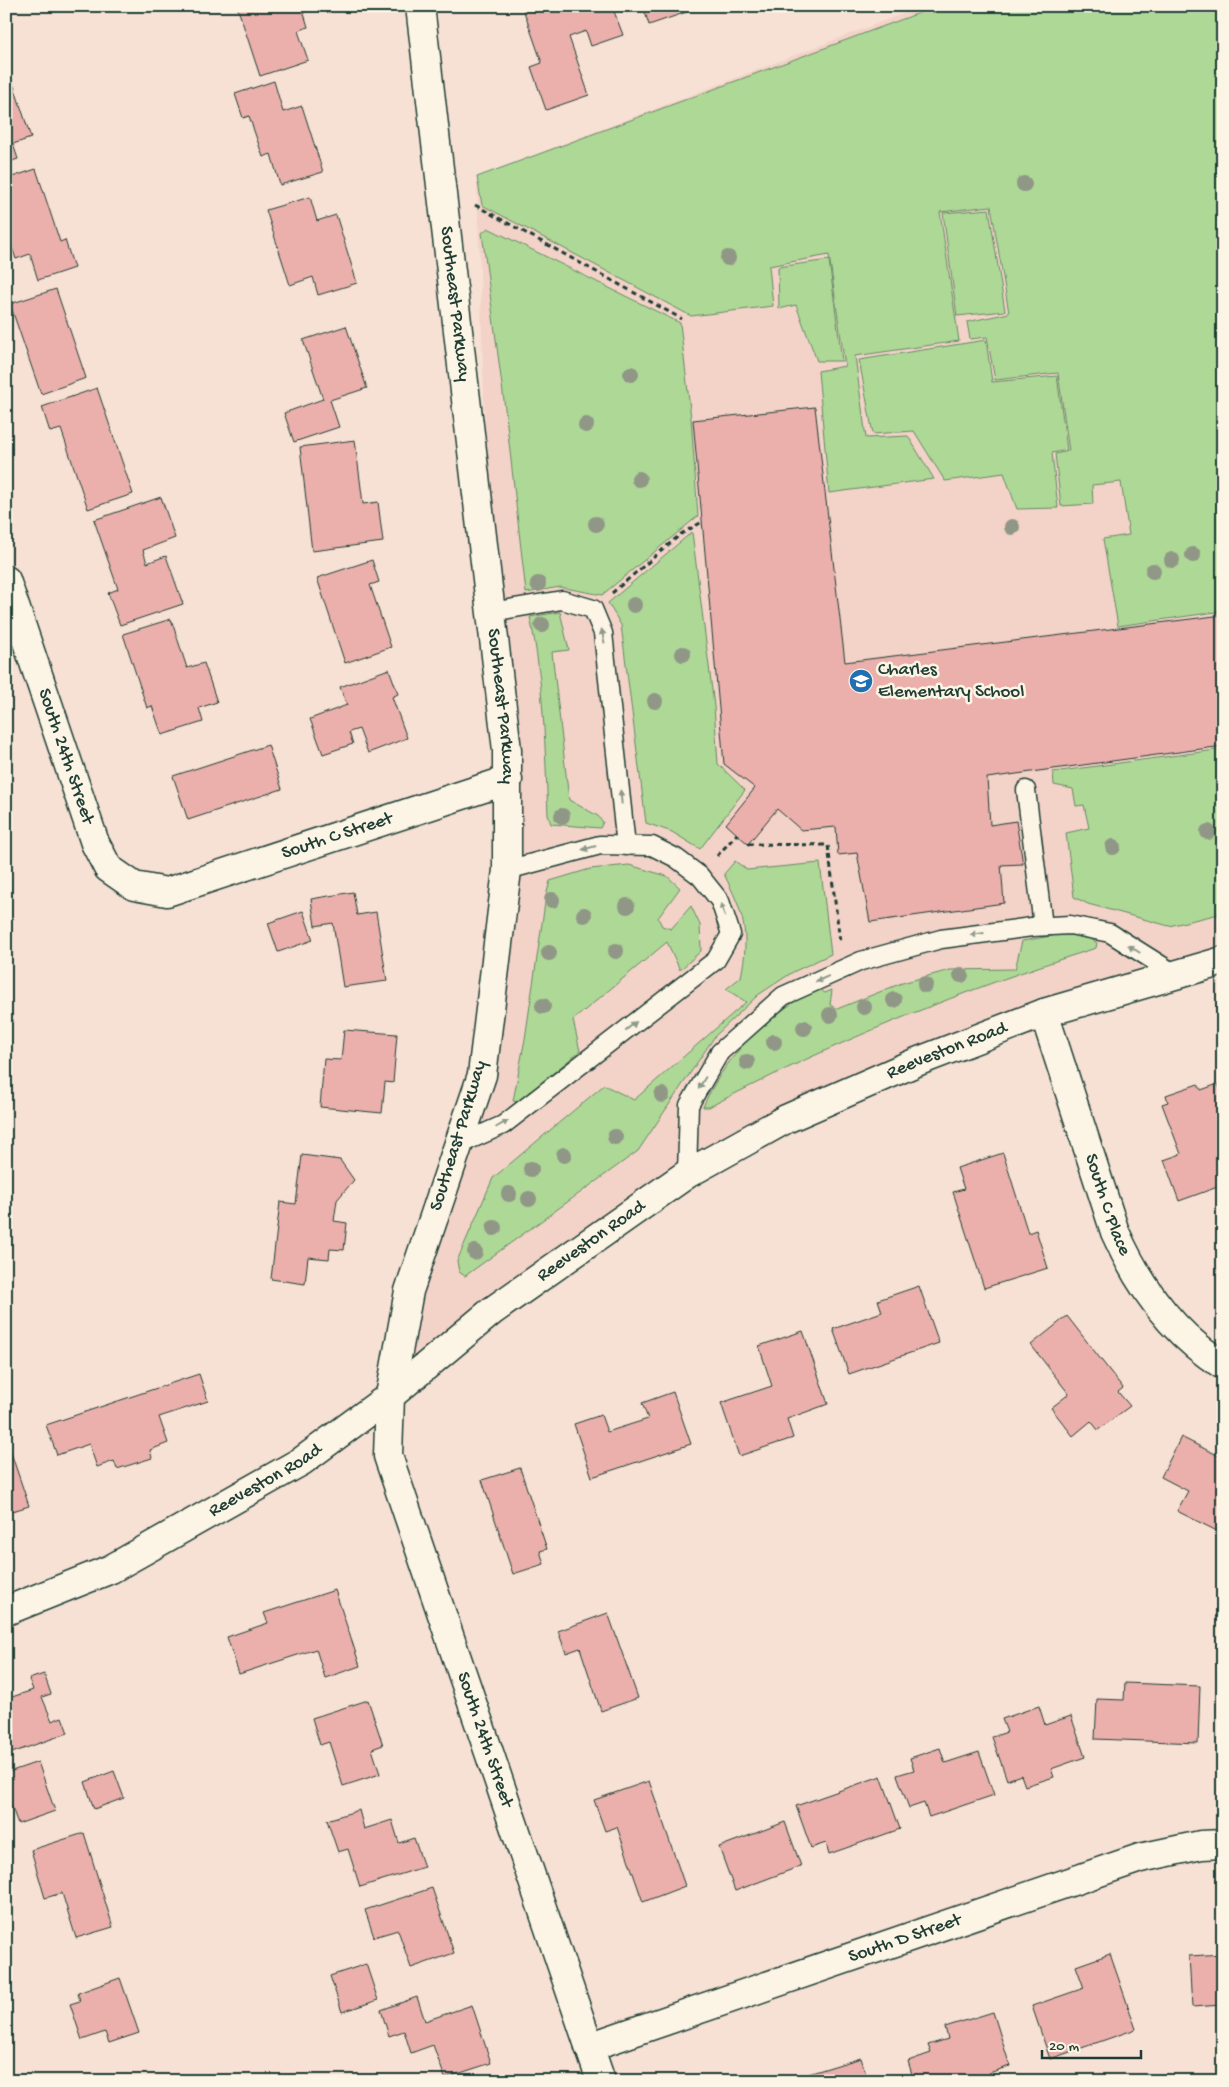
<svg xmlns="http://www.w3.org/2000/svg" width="1229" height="2087" font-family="'Gochi Hand',sans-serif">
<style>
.built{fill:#f3d2c8}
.green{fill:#aed896;stroke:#668a65}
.building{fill:#ebb0ac;stroke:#1f3d34}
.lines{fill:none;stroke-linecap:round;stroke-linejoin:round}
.lane-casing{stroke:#1f3d34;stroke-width:21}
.street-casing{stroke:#1f3d34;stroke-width:31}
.path{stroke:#1f3d34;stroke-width:3;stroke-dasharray:5 4;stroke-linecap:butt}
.lane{stroke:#fcf5e5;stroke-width:18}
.street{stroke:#fcf5e5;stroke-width:28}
.tree{fill:#909787}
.oneway{fill:#8e998c}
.labels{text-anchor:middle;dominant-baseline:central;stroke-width:5;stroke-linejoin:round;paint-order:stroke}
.street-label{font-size:19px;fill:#1f3d34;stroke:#fcf5e5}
.poi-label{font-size:19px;fill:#1f3d34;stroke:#fcf5e5;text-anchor:start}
</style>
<rect width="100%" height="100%" fill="#f7e0d4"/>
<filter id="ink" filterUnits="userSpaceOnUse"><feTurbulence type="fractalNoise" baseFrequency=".02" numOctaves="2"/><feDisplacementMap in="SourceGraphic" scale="10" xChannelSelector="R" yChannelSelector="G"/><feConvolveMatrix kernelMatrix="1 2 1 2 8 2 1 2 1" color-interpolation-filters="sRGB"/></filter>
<g filter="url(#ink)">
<!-- built -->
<path class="built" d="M923 6H1223V961L786 1119 390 1396 482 1075 507 870 491 612 477 177Z"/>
<!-- green -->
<g class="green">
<path d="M938 6H1223V611L1118 626 1103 539 1129 535 1121 482 1092 485 1093 504 1061 506 1055 454 1069 451 1058 373 995 380 987 337 970 339 967 322 1009 313 991 206 940 212 959 341 855 356 866 438 908 436 934 479 829 493 818 371 845 366 829 255 769 266 773 306 691 316 482 205 477 177Z"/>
<path d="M989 209 1005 311 957 316 943 213Z"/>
<path d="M488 228 680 323 691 418 698 516 602 595 560 587 526 593 506 416 482 233Z"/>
<path d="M829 260 842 361H817L796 305 779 309 778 267Z"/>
<path d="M986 340 992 382 1057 376 1067 450 1052 453 1058 508 1017 509 1004 473 945 481 914 431 873 434 859 360Z"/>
<path d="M692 532 714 706 718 764 745 790 700 849 672 832 646 823 621 625 608 603Z"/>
<path d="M560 612 569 650 552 652 569 800 598 816 603 822 600 828 551 824 548 815C545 749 544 682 530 617Z"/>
<path d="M1223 749V913L1169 926 1088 904 1074 897 1066 833 1089 828 1084 805 1076 806 1073 789 1054 785 1053 772Z"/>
<path d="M735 861 747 870 820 863 831 954 793 972 758 995 715 1036 638 1151 465 1276 459 1272 457 1261 493 1178 604 1085 634 1100 746 1002 726 989 741 977C750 933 744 914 724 874Z"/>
<path d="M629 865 667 876 680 888 658 918 662 926 671 929 691 906 700 925 701 951 680 970 667 942 573 1020 580 1051 518 1102 513 1101 525 1039 546 896 550 881 590 869Z"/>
<path d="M1057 935H1085L1097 943 1096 948C962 990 834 1042 709 1107H703C716 1076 741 1043 767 1022 782 1009 801 998 817 987L825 993 832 990 830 1005 837 1009 902 983 950 970 1015 969 1022 941Z"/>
</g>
<!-- building -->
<g class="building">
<path d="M237 6H289L291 11 302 7 308 27 298 31 308 60 260 76Z"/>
<path d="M522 6H612L623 35 591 46 586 31 569 37 589 95 546 110 531 67 542 63Z"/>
<path d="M643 6H704L649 25Z"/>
<path d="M6 62 31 138 13 144 18 159 6 163Z"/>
<path d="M274 81 283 112 302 106 323 172 280 185 271 154 263 157 249 116 243 118 235 94Z"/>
<path d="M36 169 60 242 65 240 74 268 38 280 30 254 16 259 6 230V179Z"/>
<path d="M310 197 317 221 336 215 357 283 318 295 313 277 290 285 266 210Z"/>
<path d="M56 289 86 378 41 394 10 304Z"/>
<path d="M346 326 367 388 330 400 339 427 294 442 284 413 323 399 303 340Z"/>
<path d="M97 388 133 494 88 509 61 429 50 432 42 407Z"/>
<path d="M815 407 845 662 1223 615V746L987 778 990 825 1016 821 1023 864 1001 865 1004 903 870 922 857 853 838 855 836 827 801 830 777 809 748 844 726 824 755 788 724 764 693 420Z"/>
<path d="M355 440 363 504 378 502 383 542 312 551 300 447Z"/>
<path d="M161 497 175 538 143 550 147 563 166 556 183 604 120 625 108 593 118 589 94 520Z"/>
<path d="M372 560 379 582 370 585 391 647 345 663 317 578Z"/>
<path d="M171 619 187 668 204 663 217 702 199 708 203 722 162 735 152 706 147 708 123 634Z"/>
<path d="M389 669 398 694 392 697 407 738 368 753 359 729 349 732 353 744 323 754 310 719 347 705 340 687Z"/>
<path d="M268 745 282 789 188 820 173 776Z"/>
<path d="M353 892 357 915 376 912 387 981 343 987 333 923 315 926 311 899Z"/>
<path d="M303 911 313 940 278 952 268 923Z"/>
<path d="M344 1030 397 1034 393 1083 385 1082 382 1113 320 1107 324 1059 341 1060Z"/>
<path d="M1198 1084 1201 1090 1218 1084 1223 1097V1185L1179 1201 1164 1160 1181 1154 1162 1104 1168 1102 1166 1095Z"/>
<path d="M1003 1153 1028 1233 1036 1230 1048 1268 984 1288 953 1192 964 1189 957 1168Z"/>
<path d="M302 1155 340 1160 354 1180 337 1200 334 1221 347 1223 344 1250 330 1249 329 1259 308 1257 305 1284 271 1279 280 1202 296 1204Z"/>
<path d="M919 1286 939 1343 849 1374 833 1329 882 1312 878 1300Z"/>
<path d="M1067 1316 1123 1388 1118 1392 1130 1406 1098 1430 1091 1421 1073 1436 1051 1408 1069 1394 1031 1345Z"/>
<path d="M803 1331 828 1404 787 1419 793 1438 739 1456 721 1403 772 1386 759 1346Z"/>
<path d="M199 1374 208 1401 159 1417 168 1443 150 1450 152 1458 117 1469 114 1461 97 1467 89 1444 57 1455 46 1425Z"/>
<path d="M673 1392 691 1444 592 1477 574 1424 601 1415 607 1432 648 1419 642 1403Z"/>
<path d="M1181 1437 1223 1458V1534L1177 1511 1188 1491 1161 1477Z"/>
<path d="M8 1444 29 1506 6 1513V1445Z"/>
<path d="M520 1468 547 1549 540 1551 544 1564 513 1574 482 1480Z"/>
<path d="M335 1590 360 1666 325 1678 316 1649 239 1674 227 1637 268 1623 264 1613Z"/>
<path d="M608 1613 638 1698 601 1711 580 1648 566 1653 558 1631Z"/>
<path d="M44 1674 51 1694 42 1697 52 1721 62 1717 68 1733 6 1755V1699L33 1690 29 1679Z"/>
<path d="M1125 1683 1200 1686 1198 1743 1095 1739 1097 1699 1124 1700Z"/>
<path d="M368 1700 383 1745 372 1749 380 1774 343 1786 329 1742 320 1745 312 1718Z"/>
<path d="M1039 1706 1045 1725 1071 1716 1085 1757 1051 1769 1054 1777 1025 1786 1021 1775 1007 1780 992 1737 1007 1732 1002 1719Z"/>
<path d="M940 1748 945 1763 979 1752 994 1795 929 1817 924 1803 909 1808 897 1775 914 1770 910 1758Z"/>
<path d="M38 1762 55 1811 18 1824 6 1791V1773Z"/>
<path d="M114 1771 124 1798 94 1809 85 1782Z"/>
<path d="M881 1776 900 1829 829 1854 826 1843 811 1848 796 1806Z"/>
<path d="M649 1781 685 1886 643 1902 617 1827 605 1831 594 1800Z"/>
<path d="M359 1810 364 1829 392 1820 399 1843 414 1838 424 1867 360 1887 348 1849 338 1852 327 1820Z"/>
<path d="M785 1822 801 1866 735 1891 719 1847Z"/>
<path d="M84 1833 113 1927 76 1938 62 1893 45 1898 31 1850Z"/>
<path d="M432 1888 454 1953 411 1968 398 1930 374 1937 365 1910Z"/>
<path d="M1110 1954 1136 2029 1050 2059 1032 2006 1084 1988 1076 1966Z"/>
<path d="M1223 1954V2005L1192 2007 1189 1956Z"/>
<path d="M366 1964 378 2000 342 2012 330 1976Z"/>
<path d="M120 1978 139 2033 109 2043 105 2032 82 2040 70 2004 80 2001 78 1993Z"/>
<path d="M417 1997 425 2021 472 2005 491 2063 445 2078 433 2045 411 2053 404 2031 389 2036 381 2010Z"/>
<path d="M993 2012 1010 2066 989 2073 991 2081H914L908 2061 931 2053 928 2045 948 2039 945 2027Z"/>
<path d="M861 2058 868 2081H796L795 2078Z"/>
</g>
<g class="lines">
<!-- lane casing -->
<g class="lane-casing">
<g id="lane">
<path d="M491 612 562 600 593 609 603 633 626 846"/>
<path d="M1026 790 1043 926"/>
<path d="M458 1145 503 1125 716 960 731 934 720 901 700 876 676 858 652 846 600 845 507 870"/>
<path d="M687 1174 689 1105 720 1052 783 996 861 961 941 939 1032 927 1070 925 1110 933 1175 974"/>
</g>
</g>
<!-- street casing -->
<g class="street-casing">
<g id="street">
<path id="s1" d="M420 6 507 750V870L482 1075 409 1291 390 1396 388 1456 601 2081"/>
<path id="s2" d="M6 580 95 843 108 868 134 886 167 892 508 780"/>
<path id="s3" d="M1044 1013 1115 1232C1139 1286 1172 1334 1223 1365"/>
<path id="s4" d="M6 1611 111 1569 302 1461 390 1396 492 1311 687 1174 786 1119 919 1061 1044 1013 1223 961"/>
<path id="s5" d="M589 2047 1140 1858 1201 1845 1223 1844"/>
</g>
</g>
<!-- path -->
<g class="path">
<path d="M475 205 682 319"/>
<path d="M612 593 681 534 702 522"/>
<path d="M748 844 828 845 840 942"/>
<path d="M717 856 737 834"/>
</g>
<!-- lane -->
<use href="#lane" class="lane"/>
<!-- street -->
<use href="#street" class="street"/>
</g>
<!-- trees -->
<g class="tree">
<circle cx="1024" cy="184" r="8"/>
<circle cx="728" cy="258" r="8"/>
<circle cx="631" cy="374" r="8"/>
<circle cx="586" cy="425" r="8"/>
<circle cx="639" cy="479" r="8"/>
<circle cx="596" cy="524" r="8"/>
<circle cx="1012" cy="527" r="8"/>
<circle cx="1193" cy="555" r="8"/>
<circle cx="1172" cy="560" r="8"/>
<circle cx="1153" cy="571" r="8"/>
<circle cx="538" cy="584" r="8"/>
<circle cx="634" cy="605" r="8"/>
<circle cx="542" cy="625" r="8"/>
<circle cx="683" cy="654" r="8"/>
<circle cx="655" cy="701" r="8"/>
<circle cx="562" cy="816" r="8"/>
<circle cx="1208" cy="832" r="8"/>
<circle cx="1113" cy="847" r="8"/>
<circle cx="552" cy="900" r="8"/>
<circle cx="627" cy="906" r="8"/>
<circle cx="584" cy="915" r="8"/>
<circle cx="616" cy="951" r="8"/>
<circle cx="549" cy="953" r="8"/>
<circle cx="961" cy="975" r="8"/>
<circle cx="925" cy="985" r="8"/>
<circle cx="894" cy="1000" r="8"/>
<circle cx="543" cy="1006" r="8"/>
<circle cx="864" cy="1007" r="8"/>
<circle cx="830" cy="1015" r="8"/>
<circle cx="804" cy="1028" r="8"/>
<circle cx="774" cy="1042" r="8"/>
<circle cx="747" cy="1062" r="8"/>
<circle cx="662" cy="1095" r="8"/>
<circle cx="615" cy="1137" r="8"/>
<circle cx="564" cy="1155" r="8"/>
<circle cx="531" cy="1169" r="8"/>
<circle cx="509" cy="1194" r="8"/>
<circle cx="529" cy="1199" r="8"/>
<circle cx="494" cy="1228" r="8"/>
<circle cx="475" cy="1252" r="8"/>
</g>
<!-- one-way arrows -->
<defs><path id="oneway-solid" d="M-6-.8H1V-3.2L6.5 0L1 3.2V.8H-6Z" transform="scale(1.25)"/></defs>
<g class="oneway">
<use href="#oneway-solid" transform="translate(603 636) rotate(-102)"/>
<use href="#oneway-solid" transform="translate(621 797) rotate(-96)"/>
<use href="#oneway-solid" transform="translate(589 848) rotate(165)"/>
<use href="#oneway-solid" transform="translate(723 910) rotate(-108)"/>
<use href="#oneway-solid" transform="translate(977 934) rotate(172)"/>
<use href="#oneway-solid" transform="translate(1134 949) rotate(-148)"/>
<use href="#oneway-solid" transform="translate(822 979) rotate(156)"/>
<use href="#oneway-solid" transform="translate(631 1026) rotate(-38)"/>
<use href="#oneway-solid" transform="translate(702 1083) rotate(120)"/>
<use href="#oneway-solid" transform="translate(502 1124) rotate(-30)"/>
</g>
</g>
<!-- icons -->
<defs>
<g id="school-disc" transform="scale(1.25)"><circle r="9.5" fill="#1f6fb2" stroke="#fcf5e5"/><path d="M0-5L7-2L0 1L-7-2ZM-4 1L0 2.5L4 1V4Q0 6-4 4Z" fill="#fff"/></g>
</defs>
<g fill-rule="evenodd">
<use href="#school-disc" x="861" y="681"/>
</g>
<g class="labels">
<!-- street labels -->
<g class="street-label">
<text stroke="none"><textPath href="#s1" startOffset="300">Southeast Parkway</textPath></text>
<text stroke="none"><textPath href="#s1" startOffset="705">Southeast Parkway</textPath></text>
<text stroke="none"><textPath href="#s2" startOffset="186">South 24th Street</textPath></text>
<text stroke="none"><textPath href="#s2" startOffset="550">South C Street</textPath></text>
<text stroke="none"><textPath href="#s4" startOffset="1101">Reeveston Road</textPath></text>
<text transform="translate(459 1136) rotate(-73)">Southeast Parkway</text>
<text stroke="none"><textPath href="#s3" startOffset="202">South C Place</textPath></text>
<text stroke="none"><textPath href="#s4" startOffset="696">Reeveston Road</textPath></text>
<text stroke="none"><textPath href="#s4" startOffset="291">Reeveston Road</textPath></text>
<text stroke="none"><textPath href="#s1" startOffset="1770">South 24th Street</textPath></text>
<text stroke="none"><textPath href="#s5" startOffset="334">South D Street</textPath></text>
</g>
<!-- poi labels -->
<g class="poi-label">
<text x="878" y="670">Charles<tspan x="878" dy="22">Elementary School</tspan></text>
</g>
</g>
<!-- margin -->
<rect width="1229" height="2087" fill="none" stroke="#fcf5e5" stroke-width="25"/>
<rect x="12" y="12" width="1204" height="2062" fill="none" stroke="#1f3d34" stroke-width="2" filter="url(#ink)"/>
<!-- scale -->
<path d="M1042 2050v8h99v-8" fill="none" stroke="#1f3d34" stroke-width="2.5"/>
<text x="1049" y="2050" font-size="15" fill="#1f3d34" stroke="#fcf5e5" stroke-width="4" paint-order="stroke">20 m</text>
</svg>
